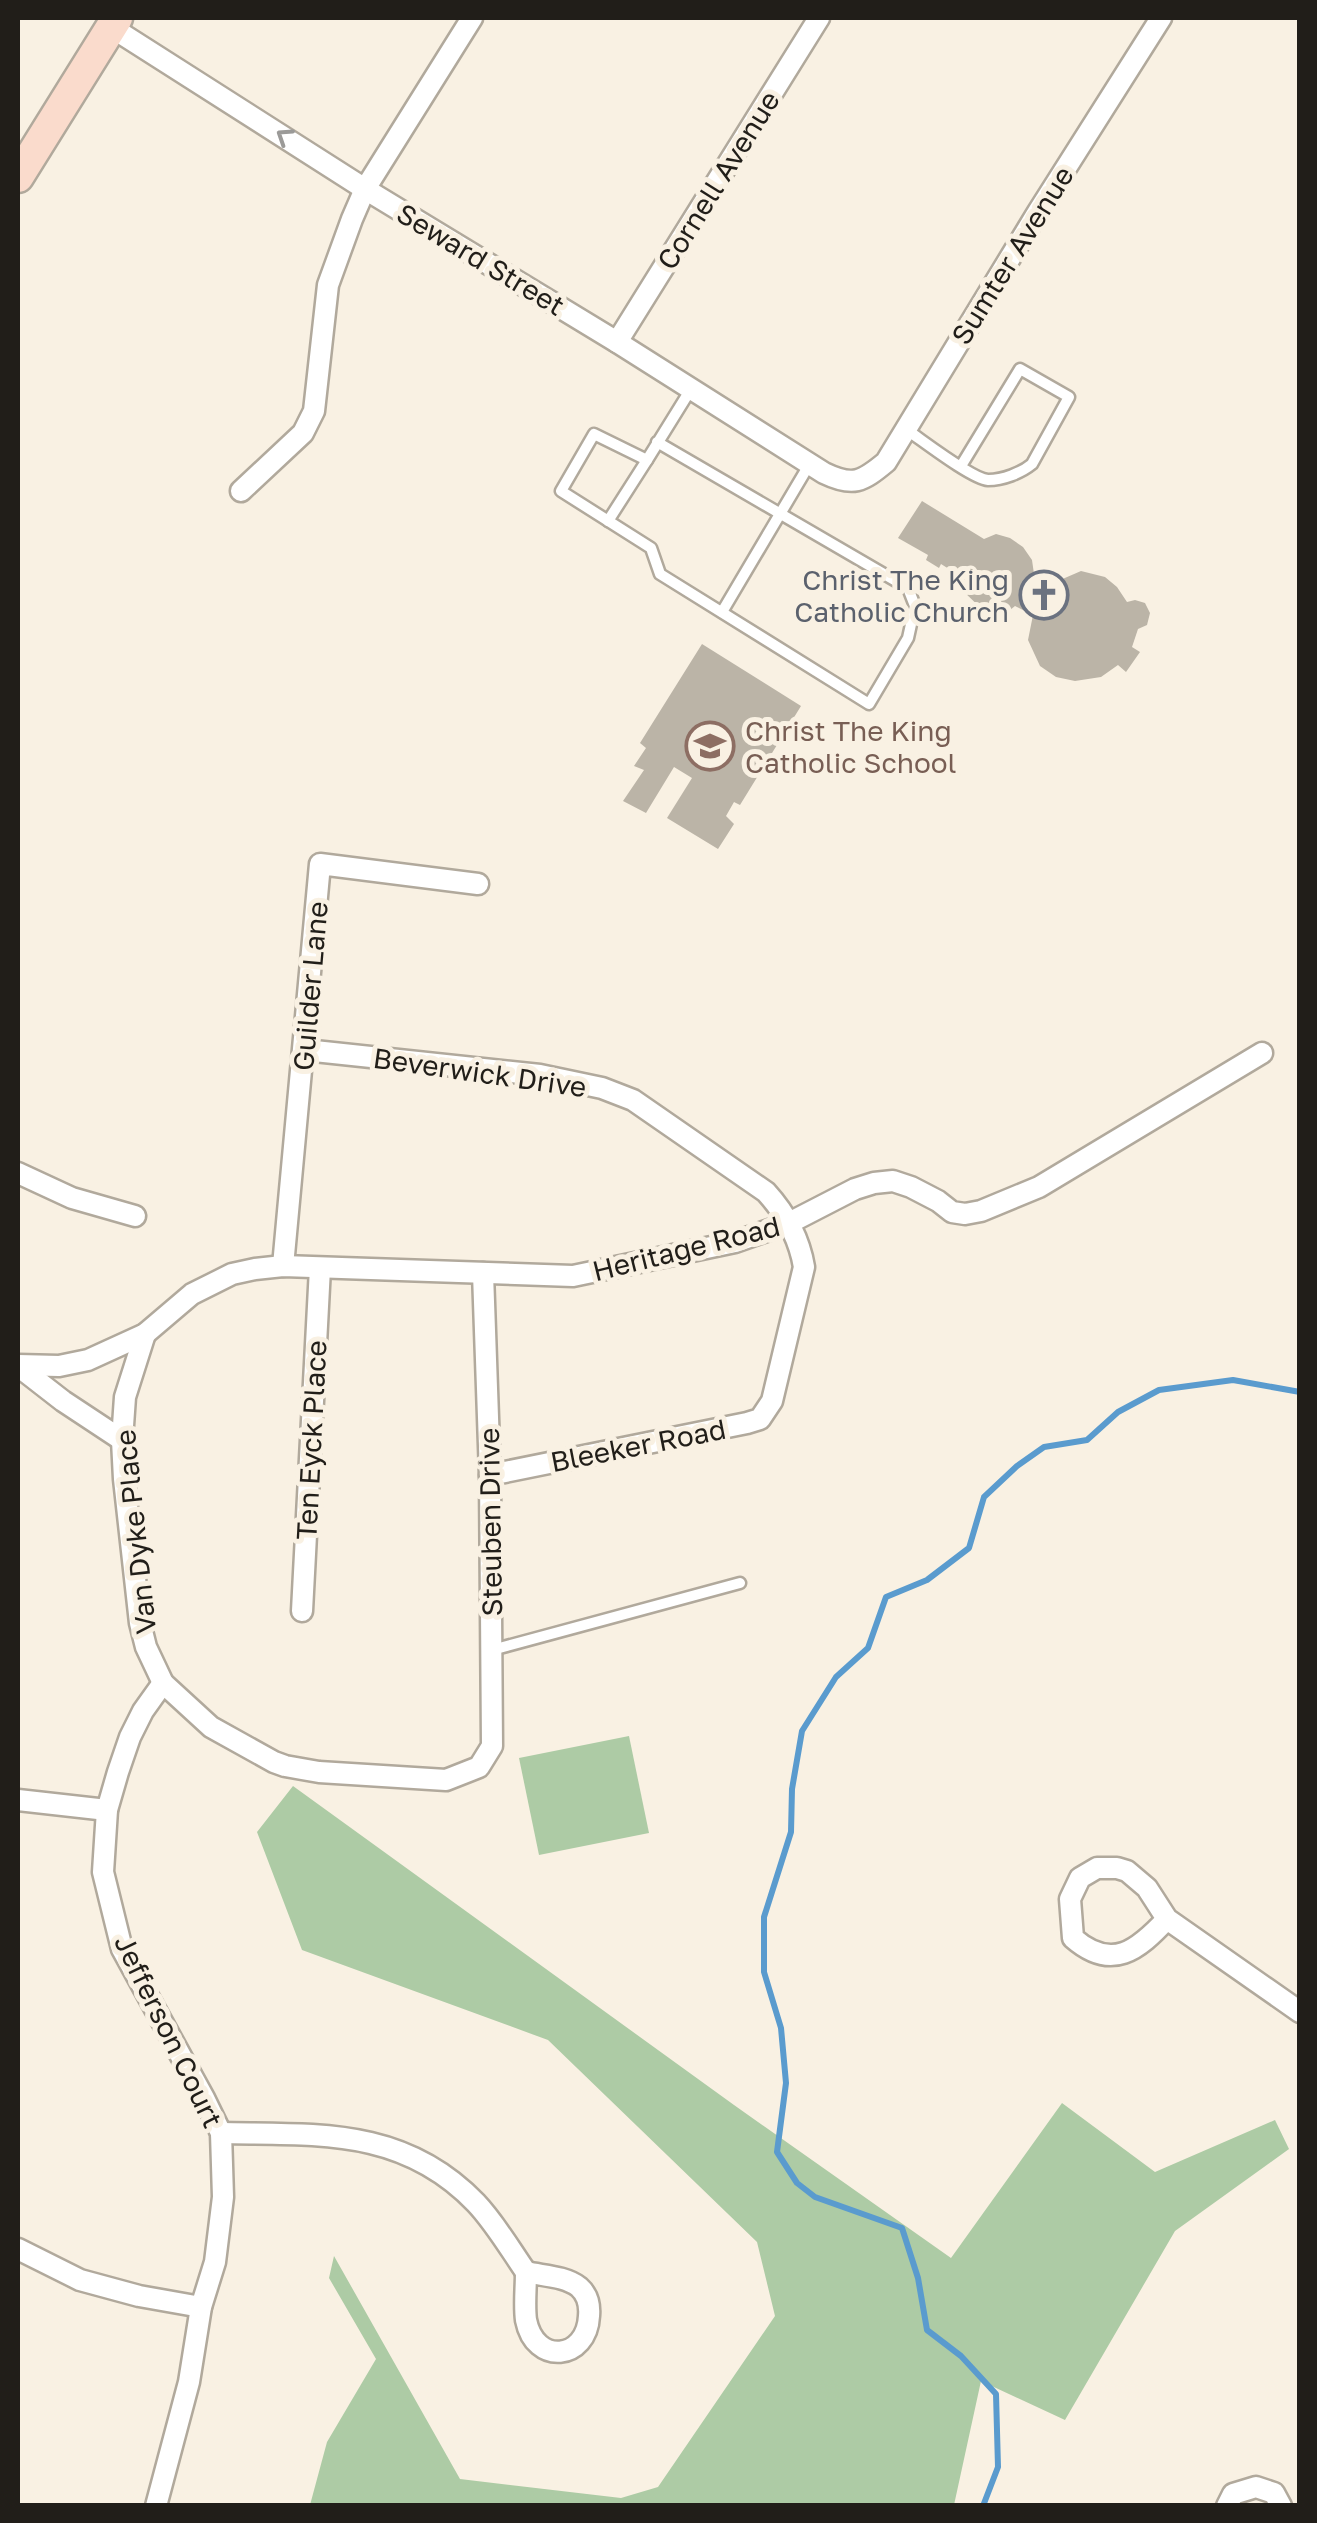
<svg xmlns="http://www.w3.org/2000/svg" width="1317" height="2523" font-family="'Golos Text',sans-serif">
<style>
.green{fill:#adcba5}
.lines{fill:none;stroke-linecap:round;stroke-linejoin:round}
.stream{stroke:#5a9bce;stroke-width:6}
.building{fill:#bbb4a7}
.service-casing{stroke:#b1a99c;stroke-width:15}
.minor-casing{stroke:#b1a99c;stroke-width:25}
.secondary-casing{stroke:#b1a99c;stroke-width:35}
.service{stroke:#fff;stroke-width:10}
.minor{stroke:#fff;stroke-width:20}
.secondary{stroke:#fadbcc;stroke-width:30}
.oneway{stroke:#9b9a98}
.labels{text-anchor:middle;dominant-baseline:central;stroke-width:10;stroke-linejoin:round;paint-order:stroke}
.street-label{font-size:28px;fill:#211e19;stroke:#f9f1e3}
.worship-label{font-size:28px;fill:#5b616d;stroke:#f9f1e3;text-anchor:end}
.education-label{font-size:28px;fill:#785e54;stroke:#f9f1e3;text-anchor:start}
</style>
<rect width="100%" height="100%" fill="#f9f1e3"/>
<!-- green -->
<g class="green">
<path d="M629 1736 649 1833 539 1855 519 1758Z"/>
<path d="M293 1786 734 2105 951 2258 1062 2103 1155 2172 1275 2120 1289 2149 1175 2231 1065 2420 981 2381 954 2505H310L327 2442 376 2359 329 2278 334 2256 460 2479 621 2498 658 2487 775 2316 757 2242 548 2040 302 1950 257 1832Z"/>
</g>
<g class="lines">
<!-- stream -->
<path class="stream" d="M983 2506 998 2467 996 2394 961 2356 927 2330 918 2278 902 2228 815 2197 797 2183 777 2152 786 2083 781 2028 764 1972V1917L791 1832 792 1789 802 1731 836 1677 868 1648 886 1597 927 1580 969 1548 984 1497 1017 1466 1044 1447 1087 1440 1118 1412 1159 1390 1233 1380 1300 1392"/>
</g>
<!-- building -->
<g class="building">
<path d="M922 501 984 539 996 534 1010 538 1023 547 1032 560 1034 574 1051 584 1081 571 1105 577 1117 587 1127 602 1135 600 1145 603 1150 613 1147 625 1138 629 1132 647 1140 652 1126 672 1118 665 1101 677 1075 681 1056 677 1040 666 1028 640 1033 615 1015 606 1010 610 987 614 962 590 960 576 941 564 939 568 926 560 928 555 898 538Z"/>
<path d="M702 644 801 706 740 805 734 802 726 816 734 824 718 849 667 818 692 778 674 767 646 813 623 801 644 770 634 766 646 748 640 743Z"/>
</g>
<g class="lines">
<!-- service casing -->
<g class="service-casing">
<g id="service">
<path d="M907 430C922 440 972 479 988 480 1003 480 1021 473 1032 464L1069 397 1020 369 961 466"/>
<path d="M657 442 908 588 915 606 908 638 869 704 660 574 651 548 561 491 594 434 647 460 691 389"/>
<path d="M608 521 647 460"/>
<path d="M722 612 809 465"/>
<path d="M492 1650 740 1583"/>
</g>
</g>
<!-- minor casing -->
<g class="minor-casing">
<g id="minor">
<path d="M111 27 365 189 617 342 824 473C853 487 862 482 886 462L1038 212 1161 18"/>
<path d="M617 342 819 18"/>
<path d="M241 491 303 433 314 411 328 285 352 219 365 189 472 18"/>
<path d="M305 1050 540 1075 602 1088 633 1100 766 1192C786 1214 799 1237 804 1267L772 1401 760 1419 747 1423 490 1475"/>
<path d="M18 1173 72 1198 135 1216"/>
<path d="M283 1266 320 864 478 884"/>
<path d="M145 1334 125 1397 122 1440 124 1479 140 1623 146 1647 163 1683 211 1727 274 1762 285 1766 319 1772 446 1780 479 1767 492 1746 490 1475 483 1273"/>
<path d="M18 1365 59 1366 88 1360 145 1334 192 1294 232 1274 255 1269 283 1266 573 1276 735 1242 789 1223 855 1189 874 1183 893 1181 911 1187 938 1201 952 1212 965 1214 981 1211 1039 1187 1262 1053"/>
<path d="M18 1366 63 1401 122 1440"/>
<path d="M302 1611 320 1268"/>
<path d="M18 1800 107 1810"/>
<path d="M1167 1919C1138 1950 1112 1972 1073 1938L1070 1899 1080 1878 1097 1868H1117L1127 1871 1147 1888 1167 1919 1300 2012"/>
<path d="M221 2133C317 2135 403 2127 476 2203 495 2223 510 2249 526 2272"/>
<path d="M18 2249 80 2280 139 2296 201 2307"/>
<path d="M526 2272C543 2276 565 2276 579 2287 588 2295 590 2305 589 2316 587 2360 535 2366 526 2320 524 2305 526 2288 526 2272Z"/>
<path d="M156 2506 189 2382 201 2307 215 2262 223 2197 221 2133 204 2098 122 1949 103 1872 107 1810 118 1772 130 1737 143 1711 163 1683"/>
<path d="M1227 2506 1233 2494 1256 2487 1274 2493 1281 2506"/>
</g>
</g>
<!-- secondary casing -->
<g class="secondary-casing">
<path id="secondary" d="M18 177 117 18"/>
</g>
<!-- service -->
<use href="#service" class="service"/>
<!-- minor -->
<use href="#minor" class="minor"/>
<!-- secondary -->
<use href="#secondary" class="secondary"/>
</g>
<!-- one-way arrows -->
<defs><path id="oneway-chevron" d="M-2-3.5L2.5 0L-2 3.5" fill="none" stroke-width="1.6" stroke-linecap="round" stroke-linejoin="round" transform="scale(2.5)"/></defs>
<use class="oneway" href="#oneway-chevron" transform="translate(284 136) rotate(-147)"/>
<!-- icons -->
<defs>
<g id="church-ring" transform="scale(2.5)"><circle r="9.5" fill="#f9f1e3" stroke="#6b7280" stroke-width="1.5"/><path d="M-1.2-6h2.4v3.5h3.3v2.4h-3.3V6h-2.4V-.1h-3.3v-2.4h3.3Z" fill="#6b7280"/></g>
<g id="school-ring" transform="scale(2.5)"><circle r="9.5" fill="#f9f1e3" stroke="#8d6e63" stroke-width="1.5"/><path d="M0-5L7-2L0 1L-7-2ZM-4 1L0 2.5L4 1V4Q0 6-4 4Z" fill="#8d6e63"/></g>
</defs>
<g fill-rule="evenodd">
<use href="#church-ring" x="1044" y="595"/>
<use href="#school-ring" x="710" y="746"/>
</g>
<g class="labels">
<!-- street labels -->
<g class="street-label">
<text transform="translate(718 180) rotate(-58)">Cornell Avenue</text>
<text transform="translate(1012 255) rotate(-58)">Sumter Avenue</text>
<text transform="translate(481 259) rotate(31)">Seward Street</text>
<text transform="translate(310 986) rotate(-85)">Guilder Lane</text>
<text transform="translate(480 1072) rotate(8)">Beverwick Drive</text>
<text transform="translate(686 1248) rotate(-14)">Heritage Road</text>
<text transform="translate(311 1440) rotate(-87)">Ten Eyck Place</text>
<text transform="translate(638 1445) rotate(-11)">Bleeker Road</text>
<text transform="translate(490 1522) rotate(-91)">Steuben Drive</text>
<text transform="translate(135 1532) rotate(-96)">Van Dyke Place</text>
<text transform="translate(169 2031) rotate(64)">Jefferson Court</text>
</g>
<!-- worship labels -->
<g class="worship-label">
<text x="1009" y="579">Christ The King<tspan x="1009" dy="32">Catholic Church</tspan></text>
</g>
<!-- education labels -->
<g class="education-label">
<text x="745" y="730">Christ The King<tspan x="745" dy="32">Catholic School</tspan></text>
</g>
</g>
<!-- border -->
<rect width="1317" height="2523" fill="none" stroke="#211e19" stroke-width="40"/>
</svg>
